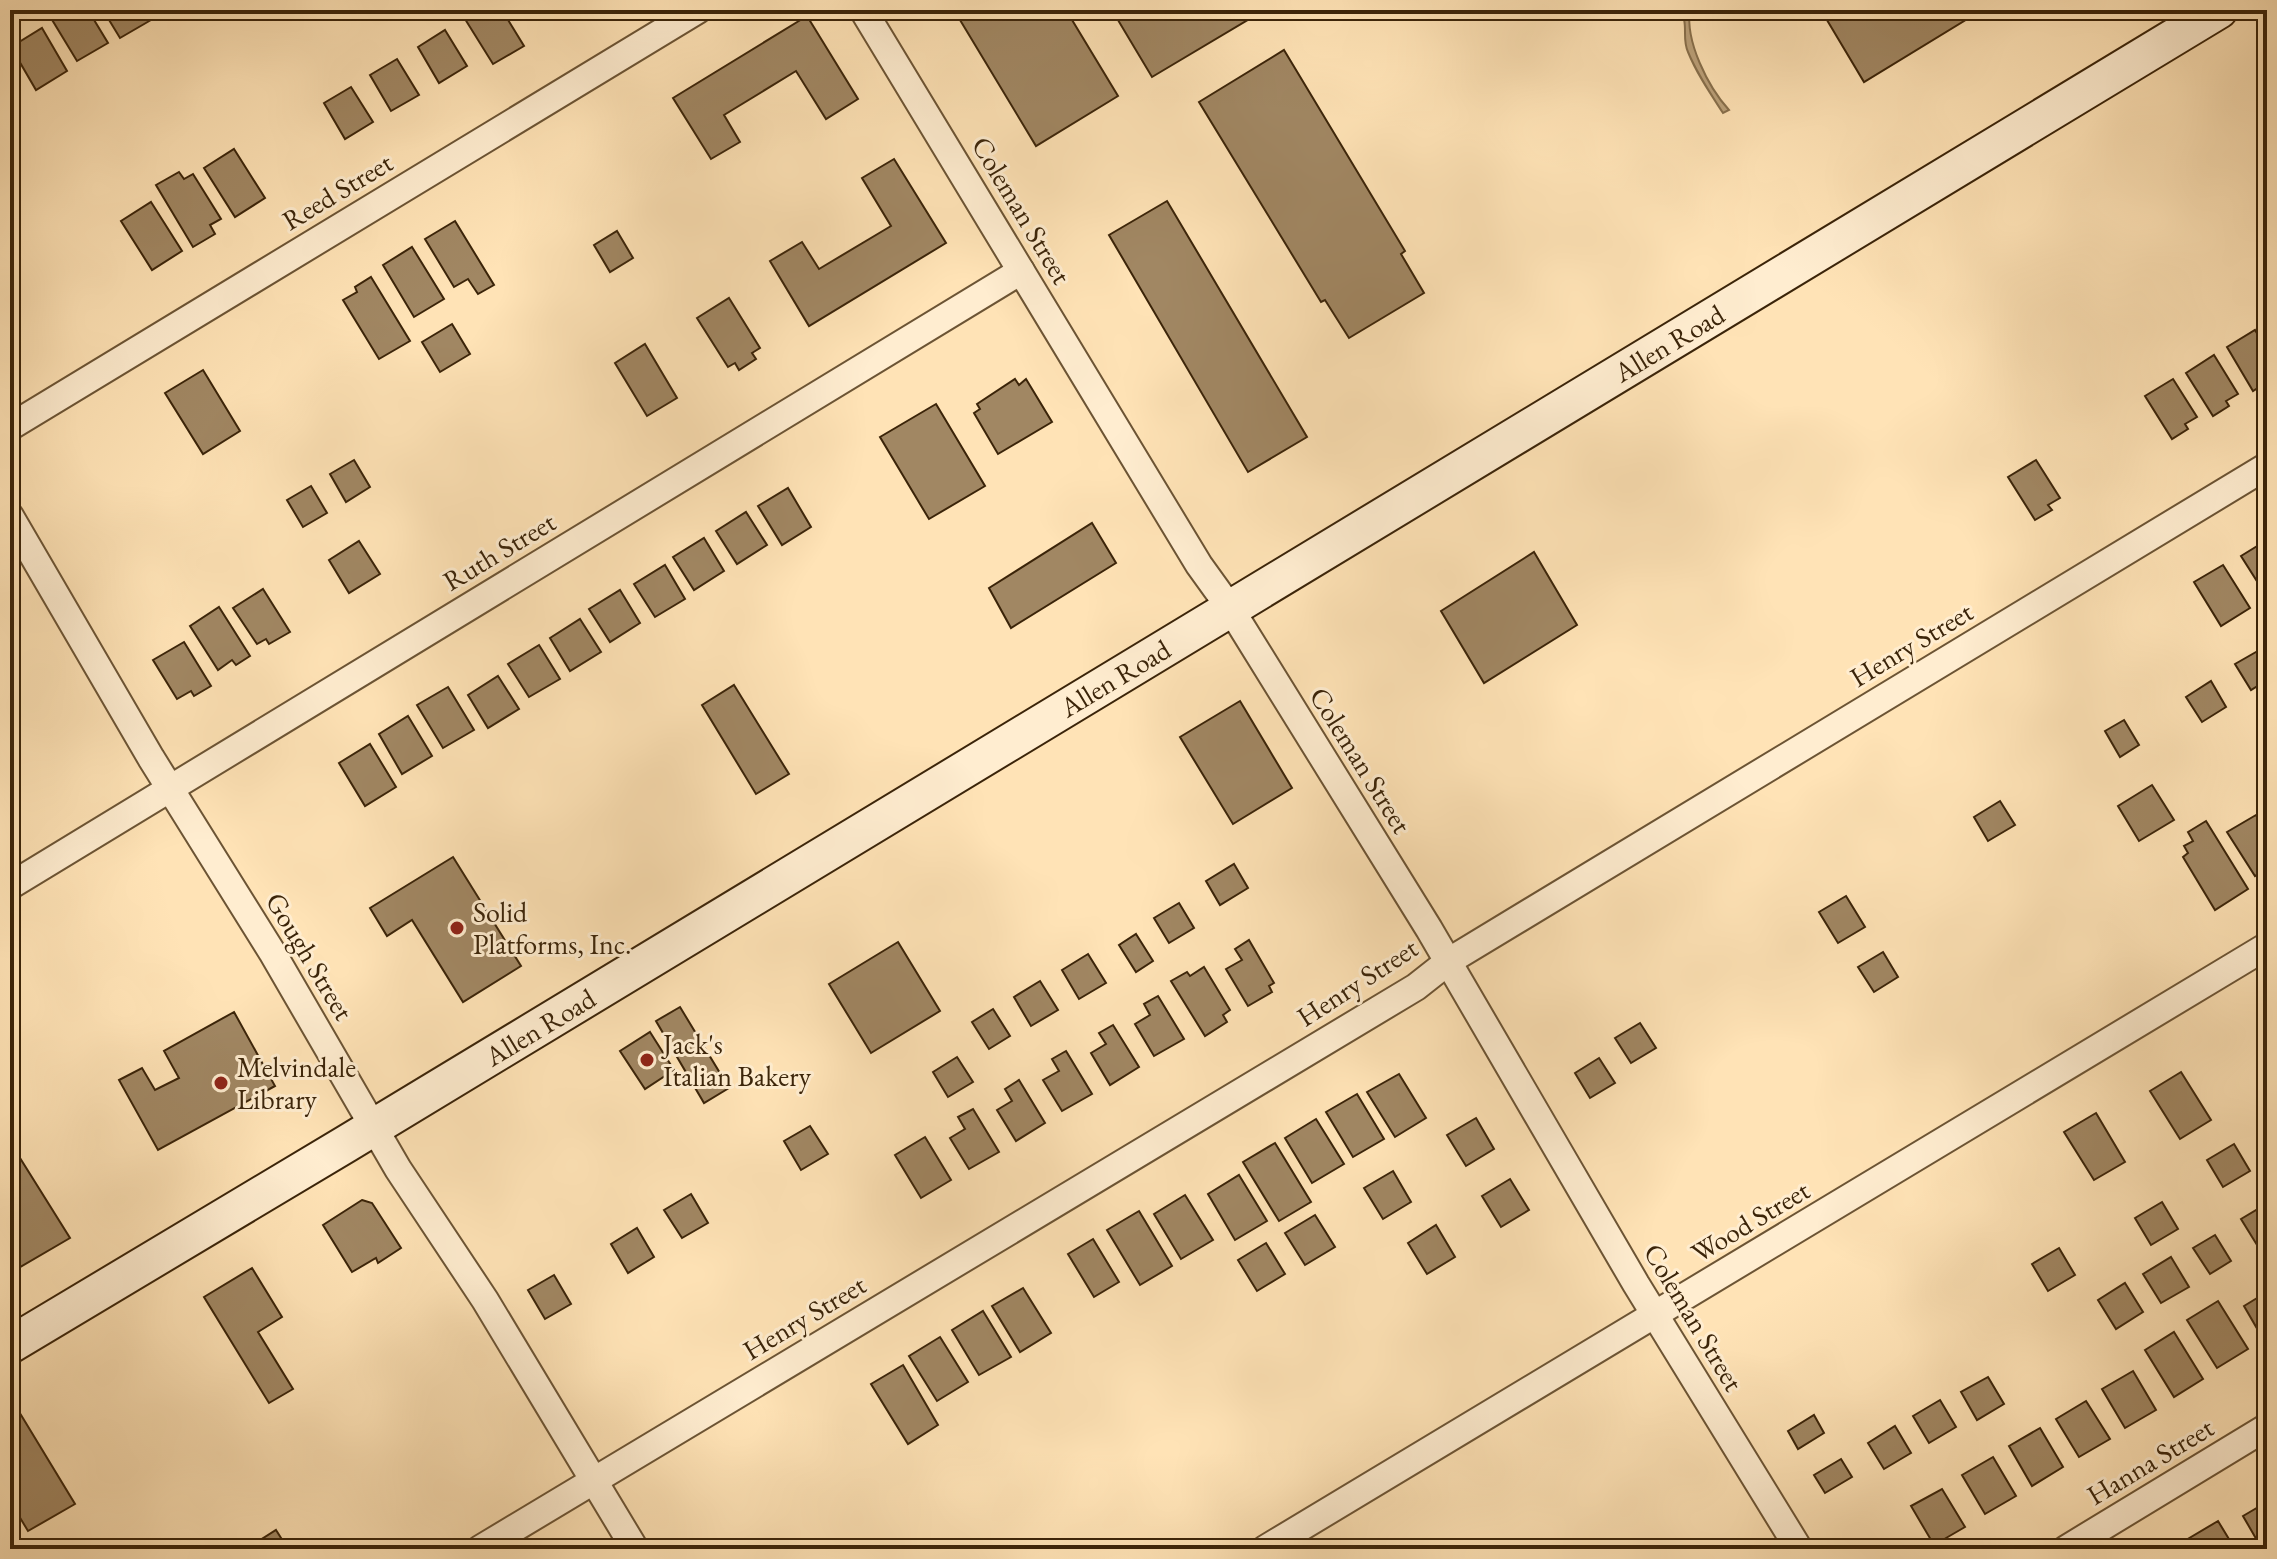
<svg xmlns="http://www.w3.org/2000/svg" width="2277" height="1559" font-family="'EB Garamond',serif">
<style>
.water{fill:#bca27b;stroke:#88704d;stroke-width:2}
.building{fill:#a18763;stroke:#3b2409;stroke-width:2}
.lines{fill:none;stroke-linecap:round;stroke-linejoin:round}
.minor-casing{stroke:#6c5434;stroke-width:30}
.secondary-casing{stroke:#3b2409;stroke-width:40}
.minor{stroke:#ffedd0;stroke-width:26}
.secondary{stroke:#ffedd0;stroke-width:36}
.poi-dot{fill:#8f2418;stroke:#ffedd0;stroke-width:3}
.labels{text-anchor:middle;dominant-baseline:central;stroke-width:6;stroke-linejoin:round;paint-order:stroke}
.street-label{font-size:28px;fill:#3b2409;stroke:#ffedd0}
.poi-label{font-size:28px;fill:#3b2409;stroke:#ffedd0;text-anchor:start}
</style>
<rect width="100%" height="100%" fill="#ffe3b6"/>
<filter id="stains"><feTurbulence type="fractalNoise" baseFrequency=".0025" numOctaves="4"/><feColorMatrix values="0 0 0 0 .2 0 0 0 0 .09 0 0 0 0 .02 0 0 0 .5 -.17"/></filter>
<radialGradient id="worn" r=".72"><stop offset=".6" stop-color="#630" stop-opacity="0"/><stop offset="1" stop-color="#630" stop-opacity=".3"/></radialGradient>
<!-- water -->
<path class="water" d="M1679 10H1690C1685 41 1708 87 1729 110L1723 113C1710 93 1697 74 1688 52 1681 37 1690 23 1679 10Z"/>
<!-- building -->
<g class="building">
<path d="M65 10H88L108 43 77 61 51 18Z"/>
<path d="M103 10H145L151 20 120 38Z"/>
<path d="M502 10 524 46 493 64 460 11Z"/>
<path d="M954 10H1066L1118 96 1036 146Z"/>
<path d="M1112 10H1260L1261 12 1152 77Z"/>
<path d="M1821 10H1982L1864 82Z"/>
<path d="M807 16 858 99 826 119 796 71 724 115 740 142 711 159 673 98Z"/>
<path d="M42 28 67 71 36 90 11 47Z"/>
<path d="M445 30 467 66 439 83 418 47Z"/>
<path d="M1284 50 1405 251 1401 254 1424 293 1349 338 1325 300 1321 302 1199 102Z"/>
<path d="M397 59 419 95 391 111 370 75Z"/>
<path d="M351 87 373 122 345 139 324 103Z"/>
<path d="M234 149 265 198 235 217 204 168Z"/>
<path d="M894 159 946 243 809 326 770 261 802 242 819 269 891 226 862 178Z"/>
<path d="M179 172 184 179 193 174 221 219 210 225 215 234 193 247 156 185Z"/>
<path d="M1167 201 1307 437 1248 472 1109 235Z"/>
<path d="M151 202 182 251 152 270 121 221Z"/>
<path d="M455 221 494 285 478 294 468 279 454 287 425 239Z"/>
<path d="M617 231 633 258 610 272 594 245Z"/>
<path d="M412 247 444 299 414 317 383 265Z"/>
<path d="M371 277 410 341 379 359 343 300 357 292 355 287Z"/>
<path d="M729 298 760 348 752 353 756 359 739 370 735 363 728 367 697 318Z"/>
<path d="M452 324 470 354 440 372 422 342Z"/>
<path d="M2255 330 2267 350V382L2253 391 2227 347Z"/>
<path d="M645 344 677 398 647 416 615 363Z"/>
<path d="M2214 355 2238 394 2226 401 2229 406 2213 416 2186 373Z"/>
<path d="M203 370 240 431 203 454 165 393Z"/>
<path d="M1015 379 1019 385 1026 379 1052 422 998 454 974 413 980 409 977 404Z"/>
<path d="M2173 379 2197 417 2185 424 2188 429 2172 439 2145 396Z"/>
<path d="M936 404 985 486 929 519 880 437Z"/>
<path d="M354 460 370 487 346 502 330 474Z"/>
<path d="M2036 460 2060 498 2048 505 2052 510 2035 520 2008 477Z"/>
<path d="M311 486 327 513 303 527 287 500Z"/>
<path d="M788 488 811 527 782 545 758 506Z"/>
<path d="M746 512 767 545 737 564 716 531Z"/>
<path d="M1092 523 1116 563 1011 628 989 588Z"/>
<path d="M704 538 724 571 694 590 673 557Z"/>
<path d="M2267 540V597L2241 556Z"/>
<path d="M359 541 380 574 349 593 329 560Z"/>
<path d="M1534 552 1577 625 1484 683 1441 611Z"/>
<path d="M665 565 685 599 655 617 634 584Z"/>
<path d="M2223 565 2250 608 2221 626 2194 582Z"/>
<path d="M263 589 290 632 269 644 266 639 257 644 233 608Z"/>
<path d="M620 590 640 623 610 642 589 609Z"/>
<path d="M219 607 250 656 236 665 232 660 218 670 190 626Z"/>
<path d="M580 619 601 652 570 671 550 638Z"/>
<path d="M184 642 211 686 194 696 191 691 177 699 153 660Z"/>
<path d="M539 645 560 679 529 697 508 664Z"/>
<path d="M2263 648 2267 654V680L2251 690 2235 664Z"/>
<path d="M498 676 519 709 488 728 468 695Z"/>
<path d="M2211 681 2226 707 2202 722 2186 697Z"/>
<path d="M734 685 789 774 756 794 702 705Z"/>
<path d="M448 687 474 730 443 748 417 705Z"/>
<path d="M1240 701 1292 788 1233 824 1180 737Z"/>
<path d="M408 716 432 756 402 774 379 734Z"/>
<path d="M2124 720 2139 745 2120 757 2105 731Z"/>
<path d="M370 744 396 787 365 806 339 763Z"/>
<path d="M2152 785 2174 820 2139 841 2118 806Z"/>
<path d="M2000 801 2015 825 1988 841 1974 817Z"/>
<path d="M2256 815 2267 833V868L2255 876 2227 832Z"/>
<path d="M2206 821 2248 889 2215 910 2183 857 2188 853 2184 846 2193 841 2188 832Z"/>
<path d="M453 857 521 966 463 1002 412 920 387 936 370 908Z"/>
<path d="M1234 864 1248 888 1220 905 1206 881Z"/>
<path d="M1846 896 1865 927 1838 943 1819 912Z"/>
<path d="M1179 903 1194 928 1169 943 1154 918Z"/>
<path d="M1136 934 1153 961 1136 972 1119 945Z"/>
<path d="M1249 940 1274 983 1269 986 1272 992 1248 1006 1226 969 1242 960 1235 949Z"/>
<path d="M898 942 940 1011 871 1053 829 984Z"/>
<path d="M1883 952 1898 977 1874 992 1858 967Z"/>
<path d="M1088 954 1106 983 1079 999 1062 970Z"/>
<path d="M1204 967 1230 1010 1223 1015 1227 1022 1205 1036 1171 981 1187 972 1190 976Z"/>
<path d="M1040 981 1058 1010 1031 1026 1014 997Z"/>
<path d="M1158 996 1184 1039 1154 1056 1135 1024 1150 1015 1144 1004Z"/>
<path d="M680 1007 729 1088 704 1103 656 1021Z"/>
<path d="M993 1009 1010 1036 989 1049 972 1022Z"/>
<path d="M234 1012 275 1086 158 1150 119 1080 142 1068 155 1090 179 1078 164 1051Z"/>
<path d="M1640 1023 1656 1048 1631 1063 1615 1038Z"/>
<path d="M1113 1025 1139 1067 1110 1085 1091 1053 1106 1044 1099 1033Z"/>
<path d="M650 1032 674 1070 645 1089 620 1051Z"/>
<path d="M1066 1051 1092 1094 1062 1111 1043 1080 1059 1071 1052 1059Z"/>
<path d="M957 1057 973 1082 948 1097 933 1072Z"/>
<path d="M1599 1058 1615 1083 1590 1098 1575 1073Z"/>
<path d="M2181 1072 2211 1120 2180 1139 2150 1091Z"/>
<path d="M1399 1074 1426 1118 1395 1137 1367 1092Z"/>
<path d="M1019 1080 1045 1123 1016 1141 997 1110 1012 1101 1005 1089Z"/>
<path d="M1357 1094 1384 1139 1353 1157 1326 1112Z"/>
<path d="M973 1109 999 1152 969 1169 950 1138 965 1129 958 1117Z"/>
<path d="M2096 1113 2125 1162 2094 1180 2064 1132Z"/>
<path d="M1476 1118 1494 1149 1466 1166 1447 1135Z"/>
<path d="M1316 1119 1344 1164 1312 1183 1285 1138Z"/>
<path d="M810 1126 828 1154 801 1170 784 1141Z"/>
<path d="M925 1137 951 1180 921 1198 895 1155Z"/>
<path d="M10 1142 70 1238 10 1273Z"/>
<path d="M1275 1143 1311 1202 1279 1221 1243 1162Z"/>
<path d="M2234 1144 2250 1171 2223 1187 2207 1160Z"/>
<path d="M1393 1171 1411 1202 1383 1219 1364 1188Z"/>
<path d="M1239 1175 1267 1221 1235 1240 1208 1194Z"/>
<path d="M1510 1179 1529 1210 1501 1227 1482 1196Z"/>
<path d="M691 1194 708 1223 682 1238 664 1210Z"/>
<path d="M1185 1195 1213 1240 1181 1259 1154 1214Z"/>
<path d="M362 1200 372 1203 401 1248 378 1263 376 1258 352 1272 323 1225Z"/>
<path d="M2162 1202 2178 1229 2151 1245 2135 1218Z"/>
<path d="M2263 1206 2267 1213V1239L2257 1245 2241 1219Z"/>
<path d="M1139 1211 1172 1266 1140 1285 1107 1230Z"/>
<path d="M1315 1215 1335 1247 1305 1265 1285 1233Z"/>
<path d="M1436 1225 1455 1257 1427 1274 1408 1243Z"/>
<path d="M637 1228 654 1257 628 1273 611 1244Z"/>
<path d="M2215 1235 2231 1261 2210 1274 2193 1248Z"/>
<path d="M1093 1239 1119 1282 1094 1297 1068 1254Z"/>
<path d="M1266 1243 1285 1274 1257 1291 1238 1260Z"/>
<path d="M2059 1248 2075 1275 2048 1291 2032 1264Z"/>
<path d="M2171 1257 2189 1287 2161 1303 2143 1274Z"/>
<path d="M252 1268 282 1317 258 1332 293 1389 269 1403 204 1297Z"/>
<path d="M554 1275 571 1304 545 1319 528 1290Z"/>
<path d="M2125 1283 2143 1312 2116 1329 2098 1300Z"/>
<path d="M1023 1288 1051 1333 1020 1352 992 1306Z"/>
<path d="M2267 1292V1343L2266 1344 2244 1306Z"/>
<path d="M2218 1301 2248 1349 2217 1368 2187 1320Z"/>
<path d="M983 1311 1011 1357 979 1375 952 1330Z"/>
<path d="M2174 1332 2203 1379 2174 1397 2145 1350Z"/>
<path d="M940 1337 968 1382 937 1401 909 1356Z"/>
<path d="M903 1365 938 1425 908 1444 871 1384Z"/>
<path d="M2133 1371 2156 1410 2125 1428 2102 1389Z"/>
<path d="M1988 1377 2004 1404 1977 1420 1961 1392Z"/>
<path d="M1940 1400 1956 1427 1929 1443 1913 1416Z"/>
<path d="M2086 1401 2110 1439 2079 1457 2056 1419Z"/>
<path d="M18 1410 75 1504 28 1531 10 1501V1415Z"/>
<path d="M1814 1415 1824 1433 1798 1449 1788 1431Z"/>
<path d="M1895 1426 1911 1453 1884 1469 1868 1443Z"/>
<path d="M2040 1428 2063 1467 2032 1486 2009 1446Z"/>
<path d="M1993 1457 2016 1496 1985 1514 1962 1475Z"/>
<path d="M1841 1459 1852 1477 1825 1493 1814 1475Z"/>
<path d="M1942 1489 1965 1527 1934 1545 1911 1506Z"/>
<path d="M2267 1502V1549H2262L2243 1516Z"/>
<path d="M2218 1521 2235 1549H2192L2186 1540Z"/>
<path d="M276 1530 288 1549H246Z"/>
</g>
<g class="lines">
<!-- minor casing -->
<g class="minor-casing">
<g id="minor">
<path d="M863 10 1199 565 1230 608 1429 929 1636 1284 1799 1549"/>
<path d="M10 427 698 10"/>
<path d="M10 516 151 758 272 952 398 1169 485 1300 635 1549"/>
<path d="M10 886 1021 271"/>
<path d="M480 1549 1416 987 1449 961 2267 466"/>
<path d="M1265 1549 2267 946"/>
<path d="M2066 1549 2267 1427"/>
</g>
</g>
<!-- secondary casing -->
<g class="secondary-casing">
<path id="secondary" d="M10 1345 346 1144 2219 10"/>
</g>
<!-- minor -->
<use href="#minor" class="minor"/>
<!-- secondary -->
<use href="#secondary" class="secondary"/>
</g>
<!-- markers -->
<g class="poi-dot">
<circle cx="457" cy="928" r="8"/>
<circle cx="647" cy="1060" r="8"/>
<circle cx="221" cy="1083" r="8"/>
</g>
<g class="labels">
<!-- street labels -->
<g class="street-label">
<text transform="translate(337 191) rotate(-31)">Reed Street</text>
<text transform="translate(1022 210) rotate(59)">Coleman Street</text>
<text transform="translate(1669 343) rotate(-31)">Allen Road</text>
<text transform="translate(499 551) rotate(-31)">Ruth Street</text>
<text transform="translate(1911 644) rotate(-31)">Henry Street</text>
<text transform="translate(1115 678) rotate(-31)">Allen Road</text>
<text transform="translate(1361 760) rotate(58)">Coleman Street</text>
<text transform="translate(310 956) rotate(59)">Gough Street</text>
<text transform="translate(1357 982) rotate(-33)">Henry Street</text>
<text transform="translate(540 1027) rotate(-31)">Allen Road</text>
<text transform="translate(1750 1221) rotate(-31)">Wood Street</text>
<text transform="translate(804 1317) rotate(-31)">Henry Street</text>
<text transform="translate(1694 1317) rotate(59)">Coleman Street</text>
<text transform="translate(2150 1461) rotate(-31)">Hanna Street</text>
</g>
<!-- poi labels -->
<g class="poi-label">
<text x="473" y="912">Solid<tspan x="473" dy="32">Platforms, Inc.</tspan></text>
<text x="663" y="1044">Jack's<tspan x="663" dy="32">Italian Bakery</tspan></text>
<text x="237" y="1067">Melvindale<tspan x="237" dy="32">Library</tspan></text>
</g>
</g>
<!-- margin -->
<rect width="2277" height="1559" fill="none" stroke="#ffe3b6" stroke-width="40"/>
<rect x="12" y="12" width="2253" height="1535" fill="none" stroke="#3b2409" stroke-width="4"/>
<rect x="20" y="20" width="2237" height="1519" fill="none" stroke="#3b2409" stroke-width="2"/>
<rect width="100%" height="100%" filter="url(#stains)"/>
<rect width="100%" height="100%" fill="url(#worn)"/>
</svg>
